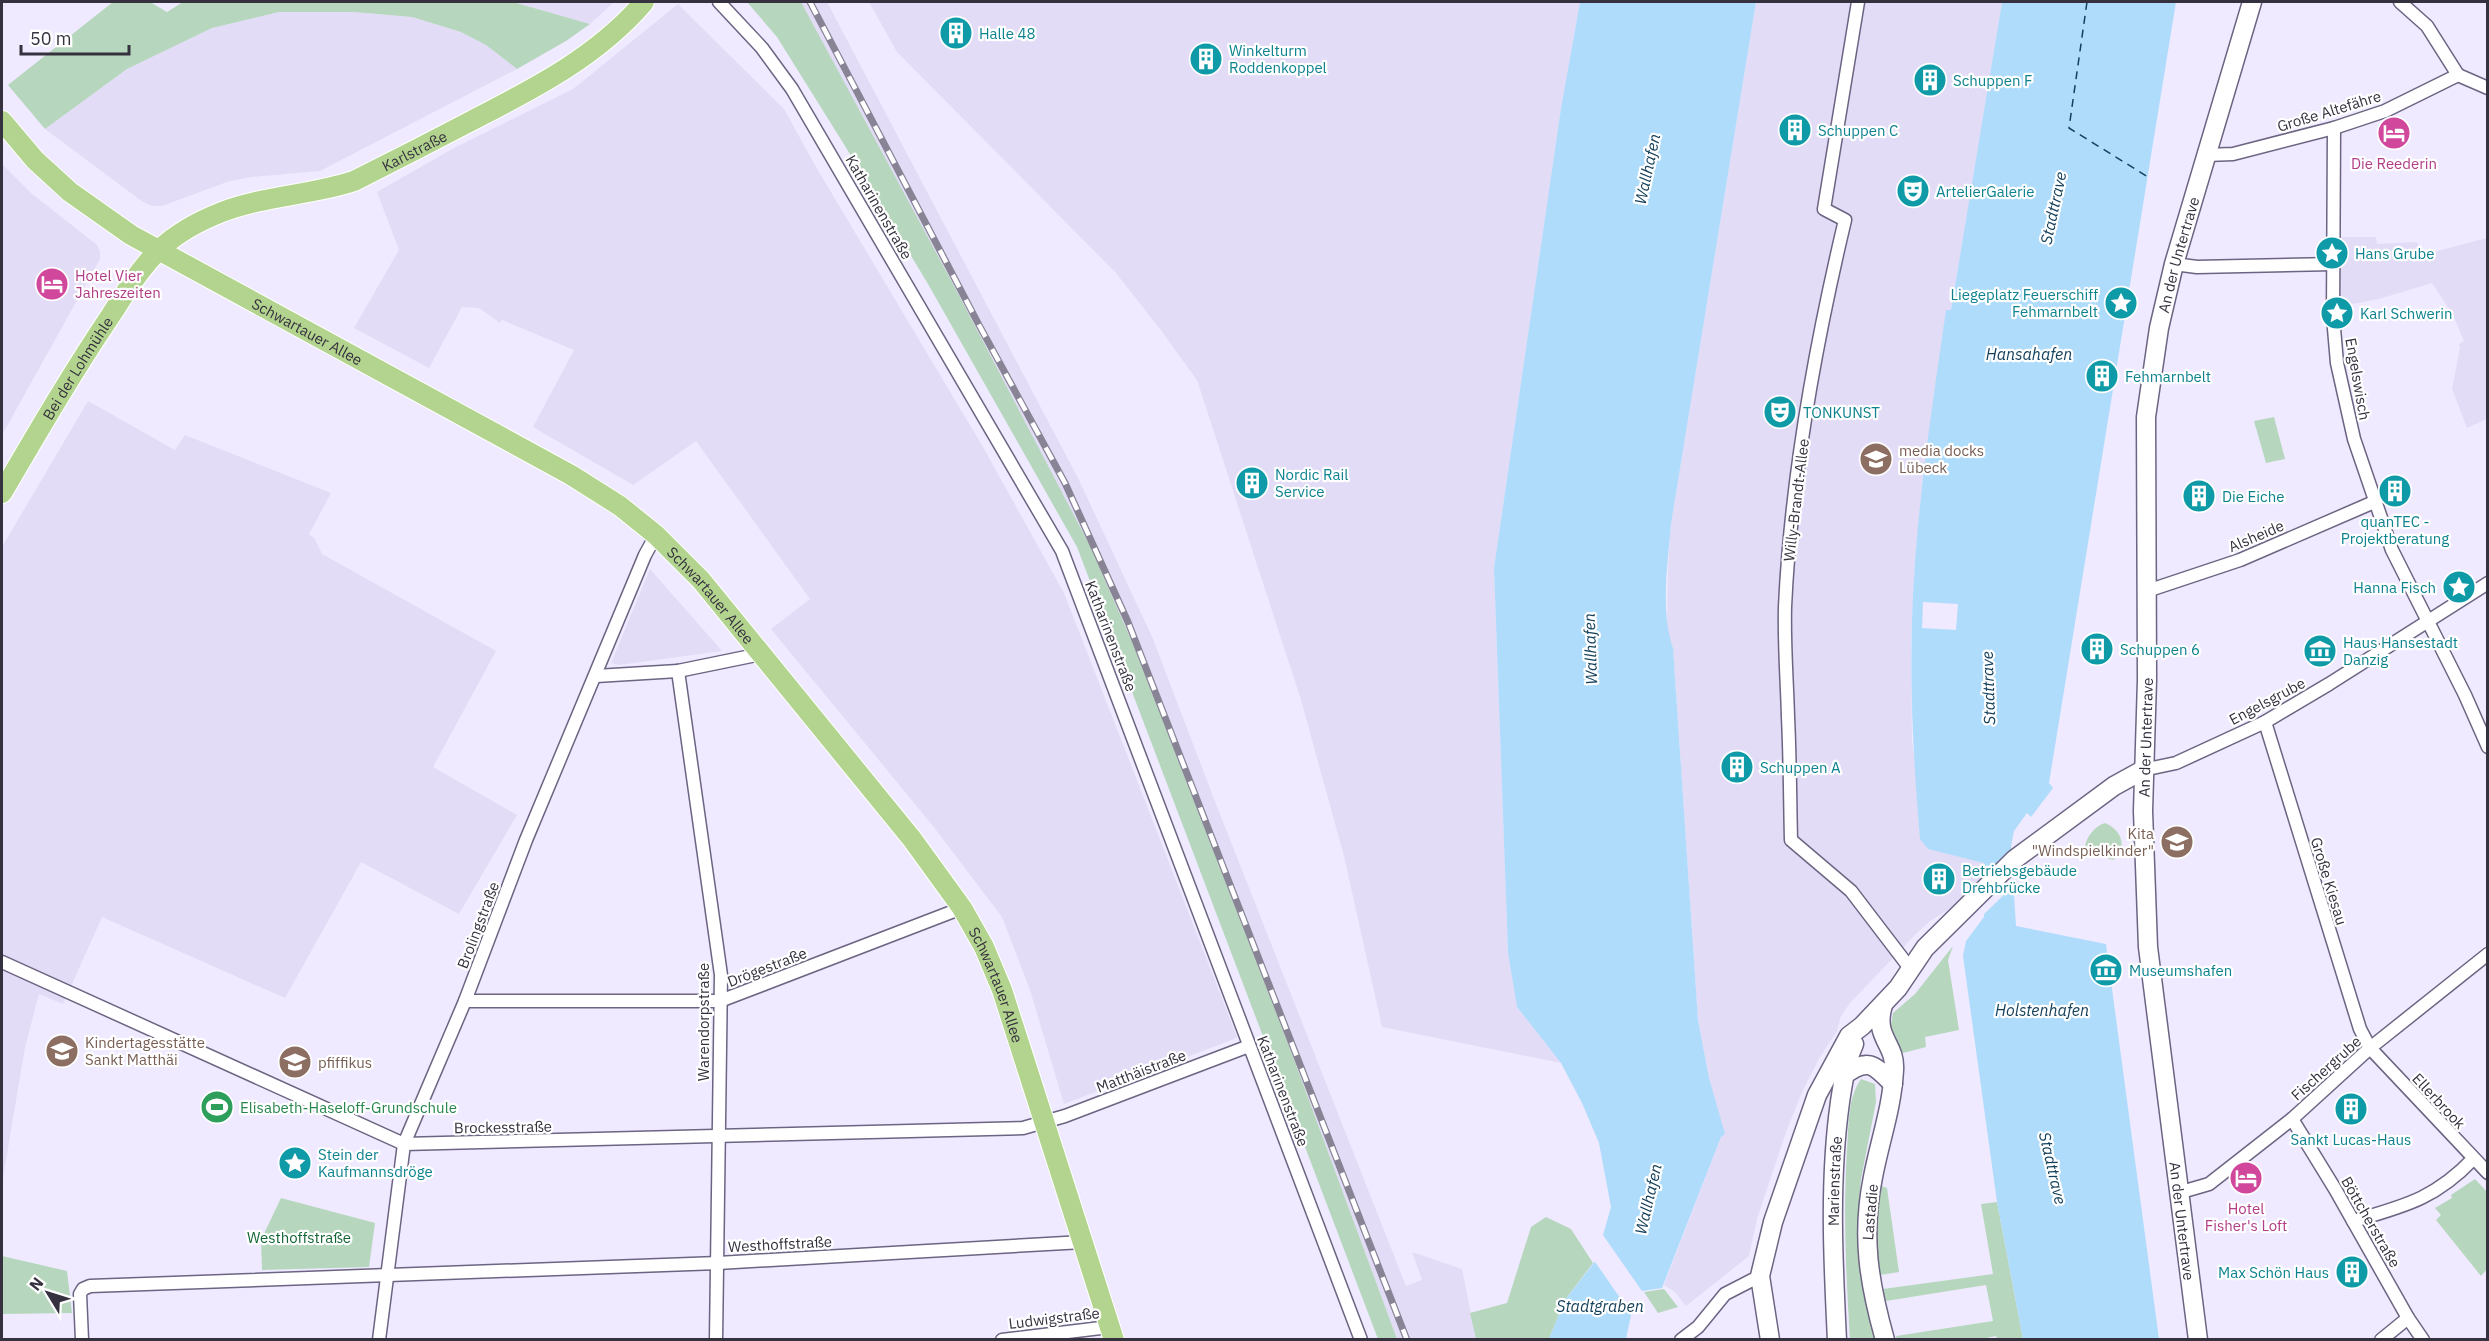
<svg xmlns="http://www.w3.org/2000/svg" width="2489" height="1341" font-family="'IBM Plex Sans',sans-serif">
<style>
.built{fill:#e2dcf6}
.green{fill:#b6d7bd}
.water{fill:#b0dcfc}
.pier{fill:#efeaff}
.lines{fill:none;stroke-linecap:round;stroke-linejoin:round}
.ferry{stroke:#15405b;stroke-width:1.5;stroke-dasharray:8 6;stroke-linecap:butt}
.street-casing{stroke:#6c6482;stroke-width:15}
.secondary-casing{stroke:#6c6482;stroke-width:21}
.primary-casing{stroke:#fff;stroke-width:22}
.street{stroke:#fff;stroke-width:12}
.secondary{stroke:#fff;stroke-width:18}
.primary{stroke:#b3d48e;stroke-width:20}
.rail-casing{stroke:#888395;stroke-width:7}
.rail{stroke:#fff;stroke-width:4.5;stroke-dasharray:14;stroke-linecap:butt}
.labels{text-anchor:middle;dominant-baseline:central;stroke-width:4.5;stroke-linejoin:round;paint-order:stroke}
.culture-label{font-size:15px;fill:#0d838f;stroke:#fff;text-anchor:start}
.street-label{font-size:15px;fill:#35313f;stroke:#fff}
.hotel-label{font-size:15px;fill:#b23c85;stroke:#fff}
.education-label{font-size:15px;fill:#785e54;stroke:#fff;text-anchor:start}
.leisure-label{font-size:15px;fill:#27864d;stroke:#fff;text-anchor:start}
.park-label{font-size:15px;fill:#146735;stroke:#fff}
.water-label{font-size:16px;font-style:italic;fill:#15405b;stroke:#fff}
</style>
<rect width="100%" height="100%" fill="#efeaff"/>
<!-- built -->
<g class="built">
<path d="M513 2H614L590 24Z"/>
<path d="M801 2H827L1079 480 1153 639 1214 799 1406 1286 1422 1280 1412 1252 1462 1269 1476 1339H1397L1289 1046 1133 644 1090 546Z"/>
<path d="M869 2H1580L1561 108 1494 568 1508 953 1517 1007 1561 1063 1382 1027 1344 856 1301 700 1197 380 1160 329 1116 273 897 52Z"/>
<path d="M1756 2H2002L1951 311 1947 310 1922 486 1915 563 1911 641 1912 742 1928 849 1984 862V876L1951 908 1930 921 1915 935 1850 1003 1841 1016 1837 1031 1820 1057 1803 1090 1786 1132 1757 1219 1749 1256 1686 1306 1675 1292 1664 1285 1721 1137 1724 1134 1709 1078 1698 1020 1673 648 1667 631 1668 565 1671 524Z"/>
<path d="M678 4 784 109 816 167 983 447 1064 593 1237 1037 1234 1039 1064 1104 1030 990 1002 917 933 826 771 629 810 599 696 441 633 485 533 427 574 350 502 320 500 323 479 308 462 307 429 368 354 328 399 250 377 192 454 148 573 89Z"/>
<path d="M279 12H354L412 17 461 32 486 45 517 69 320 171 251 177 227 182 162 206H152L143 202 45 129 127 69 212 28Z"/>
<path d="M2 164 31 193 97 245 100 252V259L2 435Z"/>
<path d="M2338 237H2376L2377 244 2417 242 2422 255 2487 238V419L2467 428 2452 389 2460 348 2459 344 2464 341 2453 315 2432 283 2379 299 2341 306Z"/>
<path d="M88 401 175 450 185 435 331 493 309 534 315 539 322 554 496 651 433 767 517 815 459 914 361 862 285 998 102 917 63 1004 39 994 25 1047 2 1184V547Z"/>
<path d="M650 569 722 651 619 665 611 663Z"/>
</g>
<!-- green -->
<g class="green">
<path d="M113 2H150L167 12 183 2H513L590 24 566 41 517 69 486 45 461 32 412 17 354 12H279L212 28 127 69 45 129 8 85Z"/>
<path d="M747 2H801L953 284 1090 546 1133 644 1289 1046 1397 1339H1378L1077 547 928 284 845 146 777 37Z"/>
<path d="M2274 417 2285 459 2266 463 2254 421Z"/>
<path d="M2105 823C2122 830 2128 848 2113 860L2090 853 2085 847C2086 837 2095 826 2105 823Z"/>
<path d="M1953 946 1948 960 1959 1030 1925 1037 1926 1047 1903 1053 1890 1031 1893 1013 1915 994Z"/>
<path d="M1861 1079 1875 1084 1876 1102 1861 1179 1858 1213 1863 1288 1877 1339 1850 1340C1846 1276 1843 1214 1847 1150 1849 1127 1847 1099 1861 1079Z"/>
<path d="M2475 1179 2487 1192V1269L2481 1276 2436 1220 2441 1215 2435 1208 2452 1198 2451 1195Z"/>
<path d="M1879 1185 1887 1188 1899 1272 1880 1275 1876 1239Z"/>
<path d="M281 1198 375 1223 369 1267 262 1270 261 1240Z"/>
<path d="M1997 1202 2023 1339H1997L1996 1336 1977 1340 1897 1339 1896 1336 1993 1321 1986 1285 1886 1301 1883 1289 1993 1274 1981 1204Z"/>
<path d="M1546 1217 1571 1229 1593 1263 1565 1300 1549 1339H1476L1470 1313 1507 1303 1531 1227Z"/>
<path d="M2 1256 67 1271 72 1313 2 1314Z"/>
<path d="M1664 1289 1678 1307 1658 1313 1644 1292Z"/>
</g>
<!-- water -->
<g class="water">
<path d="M1580 2H1756L1671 524C1668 563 1660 610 1673 648L1698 1020 1709 1078 1725 1134 1721 1137 1662 1288 1636 1292 1626 1339H1549L1565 1300 1596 1260 1611 1207 1599 1143 1582 1103 1561 1063 1517 1007 1508 953 1494 568 1561 108Z"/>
<path d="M2002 2H2176L2049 783 2053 788 2031 817 2027 813 2014 831 2011 846 2016 926 2106 944 2159 1339H2023L1997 1202 1963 956 1966 941 1984 917V863L1928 849 1920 839C1912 747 1908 655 1915 562 1921 478 1934 394 1946 310H1951Z"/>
</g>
<!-- pier -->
<g class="pier">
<path d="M1923 602 1958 604 1956 630 1922 628Z"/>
<path d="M2014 848 2015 884 1979 919 1981 916 1980 880Z"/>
<path d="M1603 1235 1644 1294H1638L1634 1318 1593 1259 1599 1238Z"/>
</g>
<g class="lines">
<!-- ferry -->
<path class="ferry" d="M2087 2 2069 128 2148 177"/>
<!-- street casing -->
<g class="street-casing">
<g id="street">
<path d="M719 2 762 48 792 89 1062 551 1361 1340"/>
<path d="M1858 2 1824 209 1845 220C1815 346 1791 477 1785 607 1784 644 1787 680 1788 717 1790 758 1790 799 1791 840L1851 891 1906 963 1914 967"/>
<path d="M2400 2 2427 26 2458 75"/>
<path d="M2334 128 2333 317 2337 363 2354 439 2392 550 2465 695 2488 747"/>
<path d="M2206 155 2233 154 2334 128 2385 111 2458 75 2488 88"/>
<path d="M2174 264 2197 267 2333 264"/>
<path d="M2147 591 2240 560 2374 502"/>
<path d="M678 671 721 975 716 1340"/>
<path d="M596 676 678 671 761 654"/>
<path d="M2265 722 2360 1029 2370 1048 2488 1173"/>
<path d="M2143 770 2176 763 2265 722 2329 684 2488 583"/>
<path d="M2 962 404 1144 1023 1128 1065 1116 1249 1046"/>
<path d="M465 1001H720L962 908"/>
<path d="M2292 1119 2335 1189 2408 1318 2423 1340"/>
<path d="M2178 1193 2209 1184 2292 1119 2370 1048 2488 954"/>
<path d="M2353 1221C2404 1206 2435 1199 2473 1159"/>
<path d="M82 1340 80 1294 83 1289 90 1286 718 1263 1083 1242"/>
<path d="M379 1340 404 1144 465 1001 526 840 645 555 656 535"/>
<path d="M1002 1340 1109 1327"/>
<path d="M1681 1340 1698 1327 1725 1294 1760 1276"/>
<path d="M2381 1340 2408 1318"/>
</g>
</g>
<!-- secondary casing -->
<g class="secondary-casing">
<g id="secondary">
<path d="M1883 1005C1873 1038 1896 1043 1894 1070 1892 1108 1880 1140 1873 1177 1861 1236 1869 1283 1885 1340"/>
<path d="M1844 1075C1869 1057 1874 1065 1893 1084"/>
<path d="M1770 1340 1760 1276 1773 1222 1817 1095 1849 1036 1862 1026 1898 988 1925 948 2015 859 2114 786 2143 770"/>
<path id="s1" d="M1837 1340C1833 1260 1829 1180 1840 1102 1843 1082 1846 1062 1854 1044"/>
<path id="s2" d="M2198 1340 2148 947 2143 811 2147 680 2146 417 2159 328 2174 264 2252 2"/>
</g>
</g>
<!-- primary casing -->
<g class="primary-casing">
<g id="primary">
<path id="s3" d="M2 121 35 160 70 192 131 235 571 475 620 506 656 535 701 580 912 839 962 908 984 947 1002 990 1114 1340"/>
<path id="s4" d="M2 493C37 433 72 373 111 315 126 292 140 268 160 249 177 233 199 221 222 212 264 196 311 195 354 181 394 161 433 141 473 120 535 88 598 56 644 2"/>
</g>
</g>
<!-- street -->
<use href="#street" class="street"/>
<!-- secondary -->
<use href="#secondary" class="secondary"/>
<!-- primary -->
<use href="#primary" class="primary"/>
<!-- rail casing -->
<g class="rail-casing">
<path id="rail" d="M810 2 979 325 1065 483 1128 622 1407 1340"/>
</g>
<!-- rail -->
<use href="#rail" class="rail"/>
</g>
<!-- icons -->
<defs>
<g id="building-disc" transform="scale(1.725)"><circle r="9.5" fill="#0f9aa8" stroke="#fff"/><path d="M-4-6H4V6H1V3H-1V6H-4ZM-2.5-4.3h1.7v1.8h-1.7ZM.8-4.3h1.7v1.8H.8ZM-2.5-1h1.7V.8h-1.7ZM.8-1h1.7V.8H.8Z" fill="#fff"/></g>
<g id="hotel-disc" transform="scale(1.725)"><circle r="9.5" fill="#d1479c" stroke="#fff"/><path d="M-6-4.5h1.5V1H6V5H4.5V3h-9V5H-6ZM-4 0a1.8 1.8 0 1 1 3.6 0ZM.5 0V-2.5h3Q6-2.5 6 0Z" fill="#fff"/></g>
<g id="theatre-disc" transform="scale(1.725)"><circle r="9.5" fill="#0f9aa8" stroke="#fff"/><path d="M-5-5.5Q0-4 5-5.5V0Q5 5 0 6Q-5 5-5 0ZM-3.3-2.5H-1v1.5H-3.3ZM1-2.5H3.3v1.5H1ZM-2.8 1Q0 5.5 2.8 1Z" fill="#fff"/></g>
<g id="sight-disc" transform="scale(1.725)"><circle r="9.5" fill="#0f9aa8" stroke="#fff"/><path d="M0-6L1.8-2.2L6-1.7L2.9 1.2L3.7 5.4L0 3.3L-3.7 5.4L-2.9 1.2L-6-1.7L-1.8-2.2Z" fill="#fff"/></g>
<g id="university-disc" transform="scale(1.725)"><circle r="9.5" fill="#8d6e63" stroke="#fff"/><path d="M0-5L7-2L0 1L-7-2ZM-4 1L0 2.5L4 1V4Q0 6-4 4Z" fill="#fff"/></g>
<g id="museum-disc" transform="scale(1.725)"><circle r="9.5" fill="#0f9aa8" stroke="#fff"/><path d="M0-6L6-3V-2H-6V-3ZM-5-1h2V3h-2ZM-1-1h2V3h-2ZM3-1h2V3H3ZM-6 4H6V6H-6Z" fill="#fff"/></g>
<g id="school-disc" transform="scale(1.725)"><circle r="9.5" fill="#8d6e63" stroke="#fff"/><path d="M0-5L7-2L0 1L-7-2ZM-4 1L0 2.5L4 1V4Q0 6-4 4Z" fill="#fff"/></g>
<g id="stadium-disc" transform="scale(1.725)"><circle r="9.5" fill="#2e9e5b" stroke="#fff"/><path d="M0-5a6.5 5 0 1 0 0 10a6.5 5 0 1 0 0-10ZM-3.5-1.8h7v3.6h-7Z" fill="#fff"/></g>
</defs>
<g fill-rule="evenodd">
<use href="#building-disc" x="956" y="33"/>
<use href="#building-disc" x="1206" y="59"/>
<use href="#building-disc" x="1930" y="80"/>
<use href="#building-disc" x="1795" y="130"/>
<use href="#hotel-disc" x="2394" y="133"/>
<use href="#theatre-disc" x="1913" y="191"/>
<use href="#sight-disc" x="2332" y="253"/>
<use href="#hotel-disc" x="52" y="284"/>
<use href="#sight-disc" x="2121" y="303"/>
<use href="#sight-disc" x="2337" y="313"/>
<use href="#building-disc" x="2102" y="376"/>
<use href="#theatre-disc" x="1780" y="412"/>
<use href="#university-disc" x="1876" y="459"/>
<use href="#building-disc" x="1252" y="483"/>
<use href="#building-disc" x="2395" y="491"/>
<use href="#building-disc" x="2199" y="496"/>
<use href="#sight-disc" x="2459" y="587"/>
<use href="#building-disc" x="2097" y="649"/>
<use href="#museum-disc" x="2320" y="651"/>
<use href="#building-disc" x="1737" y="767"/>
<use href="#school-disc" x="2177" y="842"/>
<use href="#building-disc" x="1939" y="879"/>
<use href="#museum-disc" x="2106" y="970"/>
<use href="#school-disc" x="62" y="1051"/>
<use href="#school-disc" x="295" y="1062"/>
<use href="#stadium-disc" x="217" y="1107"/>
<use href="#building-disc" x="2351" y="1109"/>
<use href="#sight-disc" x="295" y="1163"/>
<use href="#hotel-disc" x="2246" y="1178"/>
<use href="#building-disc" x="2352" y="1272"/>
</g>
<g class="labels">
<!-- culture labels -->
<g class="culture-label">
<text x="979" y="33">Halle 48</text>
<text x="1229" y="50">Winkelturm<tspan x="1229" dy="17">Roddenkoppel</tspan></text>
<text x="1953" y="80">Schuppen F</text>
<text x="1818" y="130">Schuppen C</text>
<text x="1936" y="191">ArtelierGalerie</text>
<text x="2355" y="253">Hans Grube</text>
<text x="2098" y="294" text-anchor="end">Liegeplatz Feuerschiff<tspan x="2098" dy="17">Fehmarnbelt</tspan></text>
<text x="2360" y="313">Karl Schwerin</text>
<text x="2125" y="376">Fehmarnbelt</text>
<text x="1803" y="412">TONKUNST</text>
<text x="1275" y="474">Nordic Rail<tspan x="1275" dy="17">Service</tspan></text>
<text x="2222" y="496">Die Eiche</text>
<text x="2395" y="521" text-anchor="middle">quanTEC -<tspan x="2395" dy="17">Projektberatung</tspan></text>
<text x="2436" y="587" text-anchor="end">Hanna Fisch</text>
<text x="2343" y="642">Haus Hansestadt<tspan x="2343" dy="17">Danzig</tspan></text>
<text x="2120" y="649">Schuppen 6</text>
<text x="1760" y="767">Schuppen A</text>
<text x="1962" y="870">Betriebsgebäude<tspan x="1962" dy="17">Drehbrücke</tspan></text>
<text x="2129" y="970">Museumshafen</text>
<text x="2351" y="1139" text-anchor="middle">Sankt Lucas-Haus</text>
<text x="318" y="1154">Stein der<tspan x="318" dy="17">Kaufmannsdröge</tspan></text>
<text x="2329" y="1272" text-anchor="end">Max Schön Haus</text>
</g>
<!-- street labels -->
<g class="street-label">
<text transform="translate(2329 111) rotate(-17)">Große Altefähre</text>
<text stroke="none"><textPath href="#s4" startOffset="567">Karlstraße</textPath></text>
<text transform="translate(879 207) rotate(60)">Katharinenstraße</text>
<text stroke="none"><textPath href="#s2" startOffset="1092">An der Untertrave</textPath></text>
<text stroke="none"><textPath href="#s3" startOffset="374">Schwartauer Allee</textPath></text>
<text stroke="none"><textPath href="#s4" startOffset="146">Bei der Lohmühle</textPath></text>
<text transform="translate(2358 379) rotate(80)">Engelswisch</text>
<text transform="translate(1796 500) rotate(-83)">Willy-Brandt-Allee</text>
<text transform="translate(2256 536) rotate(-23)">Alsheide</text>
<text stroke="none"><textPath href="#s3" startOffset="860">Schwartauer Allee</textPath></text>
<text transform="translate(1111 636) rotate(69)">Katharinenstraße</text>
<text transform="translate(2267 701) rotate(-28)">Engelsgrube</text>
<text stroke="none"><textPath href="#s2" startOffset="606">An der Untertrave</textPath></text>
<text transform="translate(2329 881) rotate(73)">Große Kiesau</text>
<text transform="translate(478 925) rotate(-69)">Brolingstraße</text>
<text transform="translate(767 967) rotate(-21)">Drögestraße</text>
<text stroke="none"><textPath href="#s3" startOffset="1346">Schwartauer Allee</textPath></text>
<text transform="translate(703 1022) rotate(-90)">Warendorpstraße</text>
<text transform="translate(2326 1068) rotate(-42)">Fischergrube</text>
<text transform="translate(1141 1071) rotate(-21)">Matthäistraße</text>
<text transform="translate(1283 1091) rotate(69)">Katharinenstraße</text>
<text transform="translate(2439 1101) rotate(47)">Ellerbrook</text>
<text transform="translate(503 1127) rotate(-1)">Brockesstraße</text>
<text stroke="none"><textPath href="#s1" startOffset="159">Marienstraße</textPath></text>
<text transform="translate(1870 1212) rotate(-85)">Lastadie</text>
<text transform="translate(2182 1221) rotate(83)">An der Untertrave</text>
<text transform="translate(2371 1222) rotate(60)">Böttcherstraße</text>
<text transform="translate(780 1244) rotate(-3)">Westhoffstraße</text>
<text transform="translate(1054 1318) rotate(-7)">Ludwigstraße</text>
</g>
<!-- hotel labels -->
<g class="hotel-label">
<text x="2394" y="163">Die Reederin</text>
<text x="75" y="275" text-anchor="start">Hotel Vier<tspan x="75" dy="17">Jahreszeiten</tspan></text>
<text x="2246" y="1208">Hotel<tspan x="2246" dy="17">Fisher's Loft</tspan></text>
</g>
<!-- education labels -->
<g class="education-label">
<text x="1899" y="450">media docks<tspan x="1899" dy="17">Lübeck</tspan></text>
<text x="2154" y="833" text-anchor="end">Kita<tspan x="2154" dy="17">"Windspielkinder"</tspan></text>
<text x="85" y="1042">Kindertagesstätte<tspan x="85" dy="17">Sankt Matthäi</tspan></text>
<text x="318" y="1062">pfiffikus</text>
</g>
<!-- leisure labels -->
<g class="leisure-label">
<text x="240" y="1107">Elisabeth-Haseloff-Grundschule</text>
</g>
<!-- park labels -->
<g class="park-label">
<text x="299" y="1237">Westhoffstraße</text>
</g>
<!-- water labels -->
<g class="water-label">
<text transform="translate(1647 169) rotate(-78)">Wallhafen</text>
<text transform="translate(2053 208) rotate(-78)">Stadttrave</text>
<text x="2029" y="354">Hansahafen</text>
<text transform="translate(1590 649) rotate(-92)">Wallhafen</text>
<text transform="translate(1988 688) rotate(-92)">Stadttrave</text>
<text x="2042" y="1010">Holstenhafen</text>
<text transform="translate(2053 1168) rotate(77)">Stadttrave</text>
<text transform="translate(1648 1199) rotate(-77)">Wallhafen</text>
<text x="1600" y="1306">Stadtgraben</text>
</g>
</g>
<!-- border -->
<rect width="2489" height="1341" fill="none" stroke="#35313f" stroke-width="6"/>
<!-- north arrow -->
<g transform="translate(48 1293) rotate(308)" stroke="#ffffff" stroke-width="4.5" paint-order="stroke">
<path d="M0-4.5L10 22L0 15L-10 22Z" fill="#35313f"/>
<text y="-9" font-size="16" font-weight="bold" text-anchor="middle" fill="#35313f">N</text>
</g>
<!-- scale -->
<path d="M21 45v9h108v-9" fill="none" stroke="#35313f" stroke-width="3"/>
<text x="30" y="45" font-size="18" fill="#35313f" stroke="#ffffff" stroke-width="4.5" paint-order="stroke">50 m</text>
</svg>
